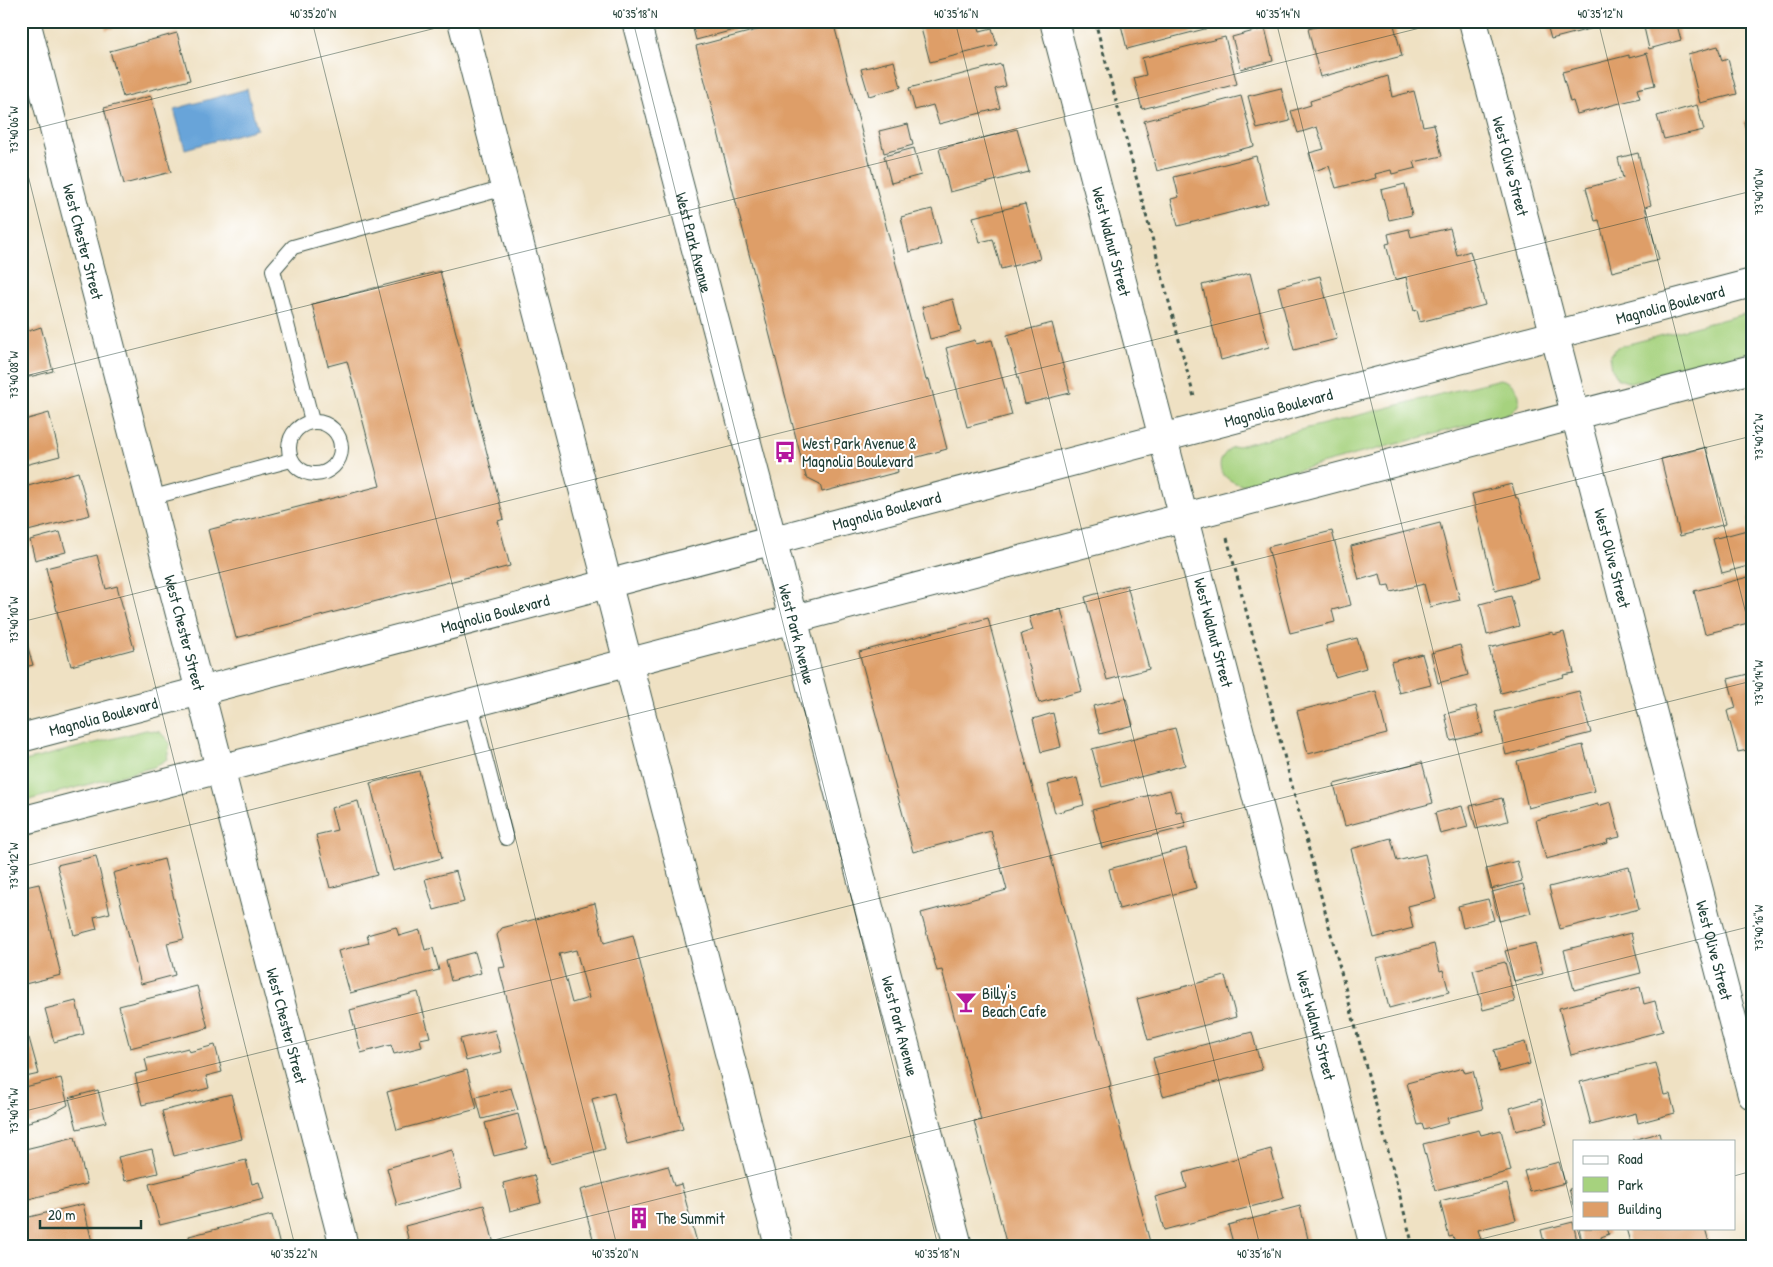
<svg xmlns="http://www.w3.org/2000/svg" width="1773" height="1267" font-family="'Patrick Hand',sans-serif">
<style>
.green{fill:#a6d27e;stroke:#628859}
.water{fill:#68a4d9;stroke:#447086}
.building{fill:#de9e68;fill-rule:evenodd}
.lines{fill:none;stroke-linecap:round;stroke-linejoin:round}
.lane-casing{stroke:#3e5649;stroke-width:16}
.street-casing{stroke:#3e5649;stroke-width:30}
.highway-casing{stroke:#3e5649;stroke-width:30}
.path{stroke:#3e5649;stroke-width:3;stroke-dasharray:4 4;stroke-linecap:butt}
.lane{stroke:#fff;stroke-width:14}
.street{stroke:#fff;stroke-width:28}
.highway{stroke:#fff;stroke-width:28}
.ticks{fill:none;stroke:#1f3d34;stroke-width:1;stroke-opacity:0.45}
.labels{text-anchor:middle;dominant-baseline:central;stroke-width:4;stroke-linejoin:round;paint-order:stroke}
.street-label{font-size:16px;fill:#1f3d34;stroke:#fff}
.poi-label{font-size:16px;fill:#1f3d34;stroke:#fff;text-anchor:start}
.neatline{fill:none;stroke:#1f3d34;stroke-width:2}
.ticks-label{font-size:12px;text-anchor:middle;fill:#1f3d34}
</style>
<rect width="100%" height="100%" fill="#fff"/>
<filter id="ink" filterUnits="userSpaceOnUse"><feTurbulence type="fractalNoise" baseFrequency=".02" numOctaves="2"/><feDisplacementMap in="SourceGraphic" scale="10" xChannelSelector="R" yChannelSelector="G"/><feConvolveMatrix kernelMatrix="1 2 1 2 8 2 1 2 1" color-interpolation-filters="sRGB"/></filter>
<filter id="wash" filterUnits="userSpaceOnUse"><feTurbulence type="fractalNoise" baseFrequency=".0096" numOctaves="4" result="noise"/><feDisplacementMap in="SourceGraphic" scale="20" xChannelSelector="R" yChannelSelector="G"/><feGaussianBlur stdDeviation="1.12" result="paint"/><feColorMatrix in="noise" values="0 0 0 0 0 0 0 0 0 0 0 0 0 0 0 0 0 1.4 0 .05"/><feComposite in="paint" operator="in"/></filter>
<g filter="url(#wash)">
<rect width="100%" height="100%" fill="#efe1c3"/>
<!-- green -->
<g class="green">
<path d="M1752 312V352L1631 383 1618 379 1612 369 1610 356 1617 347Z"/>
<path d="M1500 379C1511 381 1523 391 1518 405 1516 408 1512 412 1510 414L1241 485C1229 481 1215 473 1222 458 1223 455 1228 451 1230 448Z"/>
<path d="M146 730 160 732 170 743 167 759 154 767 21 802V762Z"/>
</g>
<!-- water -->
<path class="water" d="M247 89 257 129 185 149 174 109Z"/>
<g id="blocks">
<!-- building -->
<g class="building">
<path d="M104 21H136V22L106 30Z"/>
<path d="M691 21H764V22L696 40Z"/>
<path d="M791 21H833L926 380 929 379 947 449 896 463 898 472 822 492 820 484 806 477 696 46Z"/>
<path d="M919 21H977L980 31 992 28 997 45 930 62Z"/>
<path d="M1120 21H1219L1220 25 1127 49Z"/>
<path d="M1338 21H1393L1402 56 1320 77 1308 29Z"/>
<path d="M1546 21H1617V22L1551 39Z"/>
<path d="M1650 21H1676L1681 40 1649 49 1643 23Z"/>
<path d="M1265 28 1273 61 1241 69 1232 37Z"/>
<path d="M177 33 190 80 123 97 110 51Z"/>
<path d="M1225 37 1237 84 1142 109 1134 78 1146 75 1142 58Z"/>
<path d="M1718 46 1722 61 1728 59 1737 94 1700 103 1688 54Z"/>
<path d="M1647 53 1655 85 1637 89 1640 98 1577 114 1573 101 1570 102 1562 72 1629 55V58Z"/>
<path d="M894 61 901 87 869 96 861 69Z"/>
<path d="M1001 64 1006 86 995 89 1000 108 939 124 933 105 915 110 909 88Z"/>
<path d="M1388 76 1392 97 1414 91 1423 126 1434 124 1442 156 1414 162 1416 168 1392 174 1391 170 1375 174 1376 178 1336 188 1329 166 1314 171 1309 153 1324 149 1317 127 1298 133 1291 111 1311 105 1310 101Z"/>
<path d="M1281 88 1290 121 1257 129 1248 96Z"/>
<path d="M151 96 171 172 124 184 104 108Z"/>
<path d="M1241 96 1254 146 1157 171 1144 121Z"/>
<path d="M1697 105 1704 130 1664 139 1657 116Z"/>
<path d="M1752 120V148H1751L1744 122Z"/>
<path d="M908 124 913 145 884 153 879 131Z"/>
<path d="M1017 129 1029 172 950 192 939 149Z"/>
<path d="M914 148 921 175 891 183 884 156Z"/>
<path d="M1638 153 1651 205 1645 207 1659 260 1612 272 1599 220 1595 221 1586 188 1623 178 1618 158Z"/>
<path d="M1256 156 1268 203 1178 226 1171 199 1179 197 1174 177Z"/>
<path d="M1405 184 1412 215 1389 220 1381 190Z"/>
<path d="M1025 204 1040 259 1001 269 993 239 980 242 973 217Z"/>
<path d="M932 209 941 244 909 252 901 217Z"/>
<path d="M1450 228 1457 255 1470 251 1485 305 1420 322 1417 310 1414 311 1406 277 1395 280 1386 244 1390 243 1388 234 1409 229 1411 237Z"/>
<path d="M440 271 504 519 498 521 510 566 236 638 208 530 380 486 347 361 328 366 312 304Z"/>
<path d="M1250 273 1269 347 1221 360 1202 285Z"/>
<path d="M1320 276 1337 339 1294 350 1278 287Z"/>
<path d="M953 299 961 331 930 339 922 307Z"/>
<path d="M26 321 29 331 41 327 53 371 21 379V322Z"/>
<path d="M1052 323 1070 393 1025 404 1007 335Z"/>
<path d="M975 340 976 344 992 340 1012 415 967 427 946 348Z"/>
<path d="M49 413 60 456 21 466V421Z"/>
<path d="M1706 447 1726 524 1680 536 1661 459Z"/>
<path d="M78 472 90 515 28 531 21 506V488Z"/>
<path d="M1512 484 1516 498H1518L1539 579 1495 591 1472 494Z"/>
<path d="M1752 518V535H1751L1747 519Z"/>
<path d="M1440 523 1460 600 1430 607 1424 584 1391 592 1389 585 1383 586 1380 574 1359 580 1351 546Z"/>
<path d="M1747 530 1752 548V565L1722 573 1713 539Z"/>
<path d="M1332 531 1351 605 1332 610 1335 622 1290 633 1268 547Z"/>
<path d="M60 532 66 552 35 560 30 540Z"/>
<path d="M97 555 106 589 117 586 134 649 71 666 46 568Z"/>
<path d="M1752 576V622L1705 634 1694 591Z"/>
<path d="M1127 585 1149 669 1107 680 1085 597Z"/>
<path d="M1511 596 1519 626 1487 635 1480 604Z"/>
<path d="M1061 609 1082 691 1039 703 1021 634 1033 630 1029 617Z"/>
<path d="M988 618 1111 1085 1109 1086 1151 1246H1007L974 1121 981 1120 942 970 937 971 921 913 1007 890 991 831 913 852 859 652Z"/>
<path d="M21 624 33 665 21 668Z"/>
<path d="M1553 632V635L1564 632 1574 673 1563 675 1564 677 1501 693 1489 648Z"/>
<path d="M1357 638 1366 668 1335 677 1326 646Z"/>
<path d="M1460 645 1468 675 1438 683 1431 653Z"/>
<path d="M1422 654 1431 685 1399 693 1391 662Z"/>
<path d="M1752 673V749L1738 752 1727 711 1736 708 1728 679Z"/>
<path d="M1376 691 1387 734 1308 754 1297 711Z"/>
<path d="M1579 691 1591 733 1506 755 1495 712Z"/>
<path d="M1126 698 1133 725 1100 734 1093 706Z"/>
<path d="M1476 706 1483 733 1451 741 1445 714Z"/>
<path d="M1053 713 1061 747 1041 752 1033 719Z"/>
<path d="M1175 728 1185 765 1102 787 1092 749Z"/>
<path d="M1583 745 1595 791 1528 808 1517 761Z"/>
<path d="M1422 762 1433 803 1345 826 1334 784Z"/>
<path d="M419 771 442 858 393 871 370 783Z"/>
<path d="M1077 778 1084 805 1055 813 1048 785Z"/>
<path d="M1170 790 1176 812 1181 811 1186 827 1102 848 1092 810Z"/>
<path d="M1502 798 1508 821 1476 829 1470 806Z"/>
<path d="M358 801 377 875 330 888 316 835 337 830 331 808Z"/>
<path d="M1611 802 1620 837 1607 840 1608 843 1546 859 1536 820 1598 804V806Z"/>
<path d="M1462 806 1468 827 1440 834 1435 813Z"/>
<path d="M1391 838 1397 861 1425 854 1436 899 1408 906 1413 928 1374 938 1351 849Z"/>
<path d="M1186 848 1196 888 1119 909 1109 869Z"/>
<path d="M96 856 110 913 94 917 97 929 74 935 57 865Z"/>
<path d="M164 859 184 939 167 943 175 975 141 984 113 873Z"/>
<path d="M1517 861 1522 881 1491 889 1486 869Z"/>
<path d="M1629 867 1639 909 1560 929 1549 887Z"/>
<path d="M456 871 464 902 434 910 425 879Z"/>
<path d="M39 884 61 975 21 985V888Z"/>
<path d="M1523 884 1531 913 1499 921 1492 892Z"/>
<path d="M1488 899 1494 920 1463 928 1458 906Z"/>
<path d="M595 903 604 943 633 935 683 1129 627 1144 614 1093 592 1099 605 1149 550 1164 499 968 505 967 497 935 502 928ZM576 950 589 998 572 1003 559 954Z"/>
<path d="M396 927 399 936 420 930 425 950 433 948 439 970 350 993 338 951 369 943 367 935Z"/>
<path d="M1631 933 1641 973 1574 990 1564 950Z"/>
<path d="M1535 943 1543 974 1514 981 1505 951Z"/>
<path d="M1434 944 1440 971 1443 970 1449 992 1389 1008 1377 959Z"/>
<path d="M475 952 481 973 451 981 446 960Z"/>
<path d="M1505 962 1515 1002 1483 1010 1473 970Z"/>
<path d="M1225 976 1236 1017 1148 1040 1137 999Z"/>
<path d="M197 986 208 1028 130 1048 119 1006Z"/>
<path d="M1640 987 1644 1004 1655 1001 1663 1031 1571 1055 1559 1008Z"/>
<path d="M418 992 430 1037 420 1039 422 1047 394 1054 391 1045 361 1053 350 1010Z"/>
<path d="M76 1001 84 1034 54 1042 45 1009Z"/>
<path d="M495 1030 501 1052 466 1061 460 1039Z"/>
<path d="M1252 1032 1262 1070 1163 1096 1153 1058Z"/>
<path d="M29 1038 39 1074 21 1078V1040Z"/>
<path d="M1525 1042 1530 1064 1499 1072 1494 1050Z"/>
<path d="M215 1045 222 1072 206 1076 209 1088 142 1105 135 1074 148 1071 145 1059 188 1048 189 1052Z"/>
<path d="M1656 1063 1664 1095 1670 1094 1675 1113 1638 1123 1636 1113 1591 1125 1580 1082Z"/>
<path d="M1463 1068 1465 1073 1473 1071 1483 1109 1447 1118 1449 1123 1424 1130 1422 1124 1418 1125 1407 1083Z"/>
<path d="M467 1070 477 1109 397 1130 387 1092Z"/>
<path d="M61 1078 68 1105 48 1116 31 1120 32 1122 21 1125V1088Z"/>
<path d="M511 1088 518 1110 482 1119 476 1097Z"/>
<path d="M98 1090 106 1122 77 1129 69 1098Z"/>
<path d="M231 1094 242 1139 174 1156 162 1111Z"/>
<path d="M1541 1099 1547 1123 1516 1131 1510 1108Z"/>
<path d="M518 1114 527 1148 494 1156 485 1123Z"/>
<path d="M1479 1130 1481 1135 1501 1130 1511 1171 1435 1190 1423 1144Z"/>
<path d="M1659 1133 1661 1141H1633V1140Z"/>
<path d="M75 1137 87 1184 21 1201V1150Z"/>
<path d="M152 1149 158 1173 125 1181 118 1157Z"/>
<path d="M1271 1149 1284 1198 1164 1230 1155 1197 1187 1188 1183 1173Z"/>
<path d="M452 1150 462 1188 397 1206 387 1168Z"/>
<path d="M246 1160 252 1184 259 1182 264 1199 160 1225 149 1184Z"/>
<path d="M1559 1162 1565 1183 1530 1192 1524 1171Z"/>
<path d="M668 1166 674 1186 681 1184 698 1246H595L580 1190Z"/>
<path d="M534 1175 541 1203 510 1211 503 1183Z"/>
<path d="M1507 1184 1516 1220 1478 1230 1481 1239 1456 1245 1453 1236 1449 1237 1440 1201Z"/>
<path d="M1574 1188V1205L1569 1189Z"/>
<path d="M83 1204 93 1246H21V1219Z"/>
<path d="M484 1205 494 1244 486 1246H410L405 1226Z"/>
<path d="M1300 1206 1309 1243 1300 1246H1234L1228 1225Z"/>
<path d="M272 1215 280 1246H191L189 1236Z"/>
<path d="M1573 1222 1578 1246H1545L1541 1230Z"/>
<path d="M1579 1228H1607L1609 1234 1601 1237 1602 1243 1593 1246H1583Z"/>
<path d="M1626 1228H1705L1710 1246H1631Z"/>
</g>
</g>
</g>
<g filter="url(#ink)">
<use href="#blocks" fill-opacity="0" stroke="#3e5649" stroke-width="1"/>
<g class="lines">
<!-- lane casing -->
<g class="lane-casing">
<g id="lane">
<path d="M312 421 273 270 293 247 505 188"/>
<circle cx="315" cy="448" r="26"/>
<path d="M150 498 291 460"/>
<path d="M471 704 506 838"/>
</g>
</g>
<!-- street casing -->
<g class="street-casing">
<g id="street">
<path id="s1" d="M26 21 344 1246"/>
<path id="s2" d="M1054 21 1374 1246"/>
<path id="s3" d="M1473 21 1752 1095"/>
<path id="s4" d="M21 738 1752 283"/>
<path d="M21 821 1752 369"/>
</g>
</g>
<!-- highway casing -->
<g class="highway-casing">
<g id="highway">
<path d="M462 21 779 1246"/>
<path id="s5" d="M636 21 958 1246"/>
</g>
</g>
<!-- path -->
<g class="path">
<path d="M1095 21 1194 397"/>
<path d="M1227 538 1413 1246"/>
</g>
<!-- lane -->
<use href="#lane" class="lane"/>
<!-- street -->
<use href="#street" class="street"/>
<!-- highway -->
<use href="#highway" class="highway"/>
</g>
</g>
<!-- ticks -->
<path class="ticks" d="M312 21 617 1246M633 21 938 1246M955 21 1260 1246M1276 21 1574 1216M1598 21 1752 638M21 132 464 21M21 147 295 1246M21 377 1448 21M21 622 1752 191M21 867 1752 436M21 1112 1752 681M1734 1176 1752 1171M1577 1228 1582 1246M470 1246 1752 926M1453 1246 1574 1216"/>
<!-- icons -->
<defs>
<g id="bus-bare" transform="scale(1.725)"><path d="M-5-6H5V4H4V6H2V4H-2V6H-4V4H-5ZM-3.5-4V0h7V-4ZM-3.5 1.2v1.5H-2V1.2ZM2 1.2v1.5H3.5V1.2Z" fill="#b5179e" stroke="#fff" stroke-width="2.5" paint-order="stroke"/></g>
<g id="bar-bare" transform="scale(1.725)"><path d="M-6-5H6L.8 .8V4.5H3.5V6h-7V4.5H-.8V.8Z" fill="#b5179e" stroke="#fff" stroke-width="2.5" paint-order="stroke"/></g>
<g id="building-bare" transform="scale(1.725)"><path d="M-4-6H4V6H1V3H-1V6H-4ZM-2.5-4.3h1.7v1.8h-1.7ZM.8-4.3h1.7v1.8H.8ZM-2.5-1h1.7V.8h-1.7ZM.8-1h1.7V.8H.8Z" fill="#b5179e" stroke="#fff" stroke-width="2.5" paint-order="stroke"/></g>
</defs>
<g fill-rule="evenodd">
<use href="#bus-bare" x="785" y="452"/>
<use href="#bar-bare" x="966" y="1002"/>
<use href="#building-bare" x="639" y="1218"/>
</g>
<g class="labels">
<!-- street labels -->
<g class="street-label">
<text stroke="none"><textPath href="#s3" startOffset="150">West Olive Street</textPath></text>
<text stroke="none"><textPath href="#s1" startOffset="228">West Chester Street</textPath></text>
<text stroke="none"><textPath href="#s5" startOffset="229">West Park Avenue</textPath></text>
<text stroke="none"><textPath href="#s2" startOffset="228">West Walnut Street</textPath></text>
<text stroke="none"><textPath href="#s4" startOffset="1705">Magnolia Boulevard</textPath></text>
<text stroke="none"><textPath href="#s4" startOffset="1300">Magnolia Boulevard</textPath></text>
<text stroke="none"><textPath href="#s4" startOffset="895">Magnolia Boulevard</textPath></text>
<text stroke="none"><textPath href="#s3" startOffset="555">West Olive Street</textPath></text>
<text stroke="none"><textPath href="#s4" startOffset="490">Magnolia Boulevard</textPath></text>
<text stroke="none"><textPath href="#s2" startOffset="632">West Walnut Street</textPath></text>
<text stroke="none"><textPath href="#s1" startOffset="632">West Chester Street</textPath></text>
<text stroke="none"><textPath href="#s5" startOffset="634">West Park Avenue</textPath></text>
<text stroke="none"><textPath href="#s4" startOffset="85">Magnolia Boulevard</textPath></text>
<text stroke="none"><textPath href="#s3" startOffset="960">West Olive Street</textPath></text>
<text stroke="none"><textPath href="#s5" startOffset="1039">West Park Avenue</textPath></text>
<text stroke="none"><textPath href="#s2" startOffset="1038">West Walnut Street</textPath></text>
<text stroke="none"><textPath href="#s1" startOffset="1038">West Chester Street</textPath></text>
</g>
<!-- poi labels -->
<g class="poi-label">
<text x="802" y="443">West Park Avenue &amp;<tspan x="802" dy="18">Magnolia Boulevard</tspan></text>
<text x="982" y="993">Billy's<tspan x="982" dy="18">Beach Cafe</tspan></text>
<text x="656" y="1218">The Summit</text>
</g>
</g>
<!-- margin -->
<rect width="1773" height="1267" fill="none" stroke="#fff" stroke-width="55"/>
<!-- legend -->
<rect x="1573" y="1140" width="162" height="90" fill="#ffffff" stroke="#a5b1ae"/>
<rect x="1583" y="1156" width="25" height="8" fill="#ffffff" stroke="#a5b1ae"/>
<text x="1618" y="1164" font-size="15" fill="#1f3d34">Road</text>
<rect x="1583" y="1177" width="25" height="15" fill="#a6d27e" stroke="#a5b1ae"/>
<text x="1618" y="1190" font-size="15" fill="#1f3d34">Park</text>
<rect x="1583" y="1202" width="25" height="15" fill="#de9e68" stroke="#a5b1ae"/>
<text x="1618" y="1214" font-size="15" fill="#1f3d34">Building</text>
<!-- scale -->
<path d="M40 1220v8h101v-8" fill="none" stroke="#1f3d34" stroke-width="2.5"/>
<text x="48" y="1220" font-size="15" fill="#1f3d34" stroke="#ffffff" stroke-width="4" paint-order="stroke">20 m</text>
<rect x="28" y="28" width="1718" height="1212" class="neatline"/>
<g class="ticks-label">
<text x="313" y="18">40°35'20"N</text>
<text x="635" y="18">40°35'18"N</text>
<text x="956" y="18">40°35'16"N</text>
<text x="1278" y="18">40°35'14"N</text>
<text x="1600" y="18">40°35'12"N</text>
<text transform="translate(14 130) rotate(-90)" y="4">73°40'06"W</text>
<text transform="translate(1759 192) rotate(-90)" y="4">73°40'10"W</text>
<text transform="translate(14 375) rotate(-90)" y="4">73°40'08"W</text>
<text transform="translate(1759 437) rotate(-90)" y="4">73°40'12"W</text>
<text transform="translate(14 620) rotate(-90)" y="4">73°40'10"W</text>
<text transform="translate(1759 683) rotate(-90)" y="4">73°40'14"W</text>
<text transform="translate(14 866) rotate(-90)" y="4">73°40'12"W</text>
<text transform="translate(1759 928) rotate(-90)" y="4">73°40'16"W</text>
<text transform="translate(14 1111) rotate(-90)" y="4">73°40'14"W</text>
<text x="294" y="1258">40°35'22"N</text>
<text x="615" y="1258">40°35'20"N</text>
<text x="937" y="1258">40°35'18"N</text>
<text x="1259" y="1258">40°35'16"N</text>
</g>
</svg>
